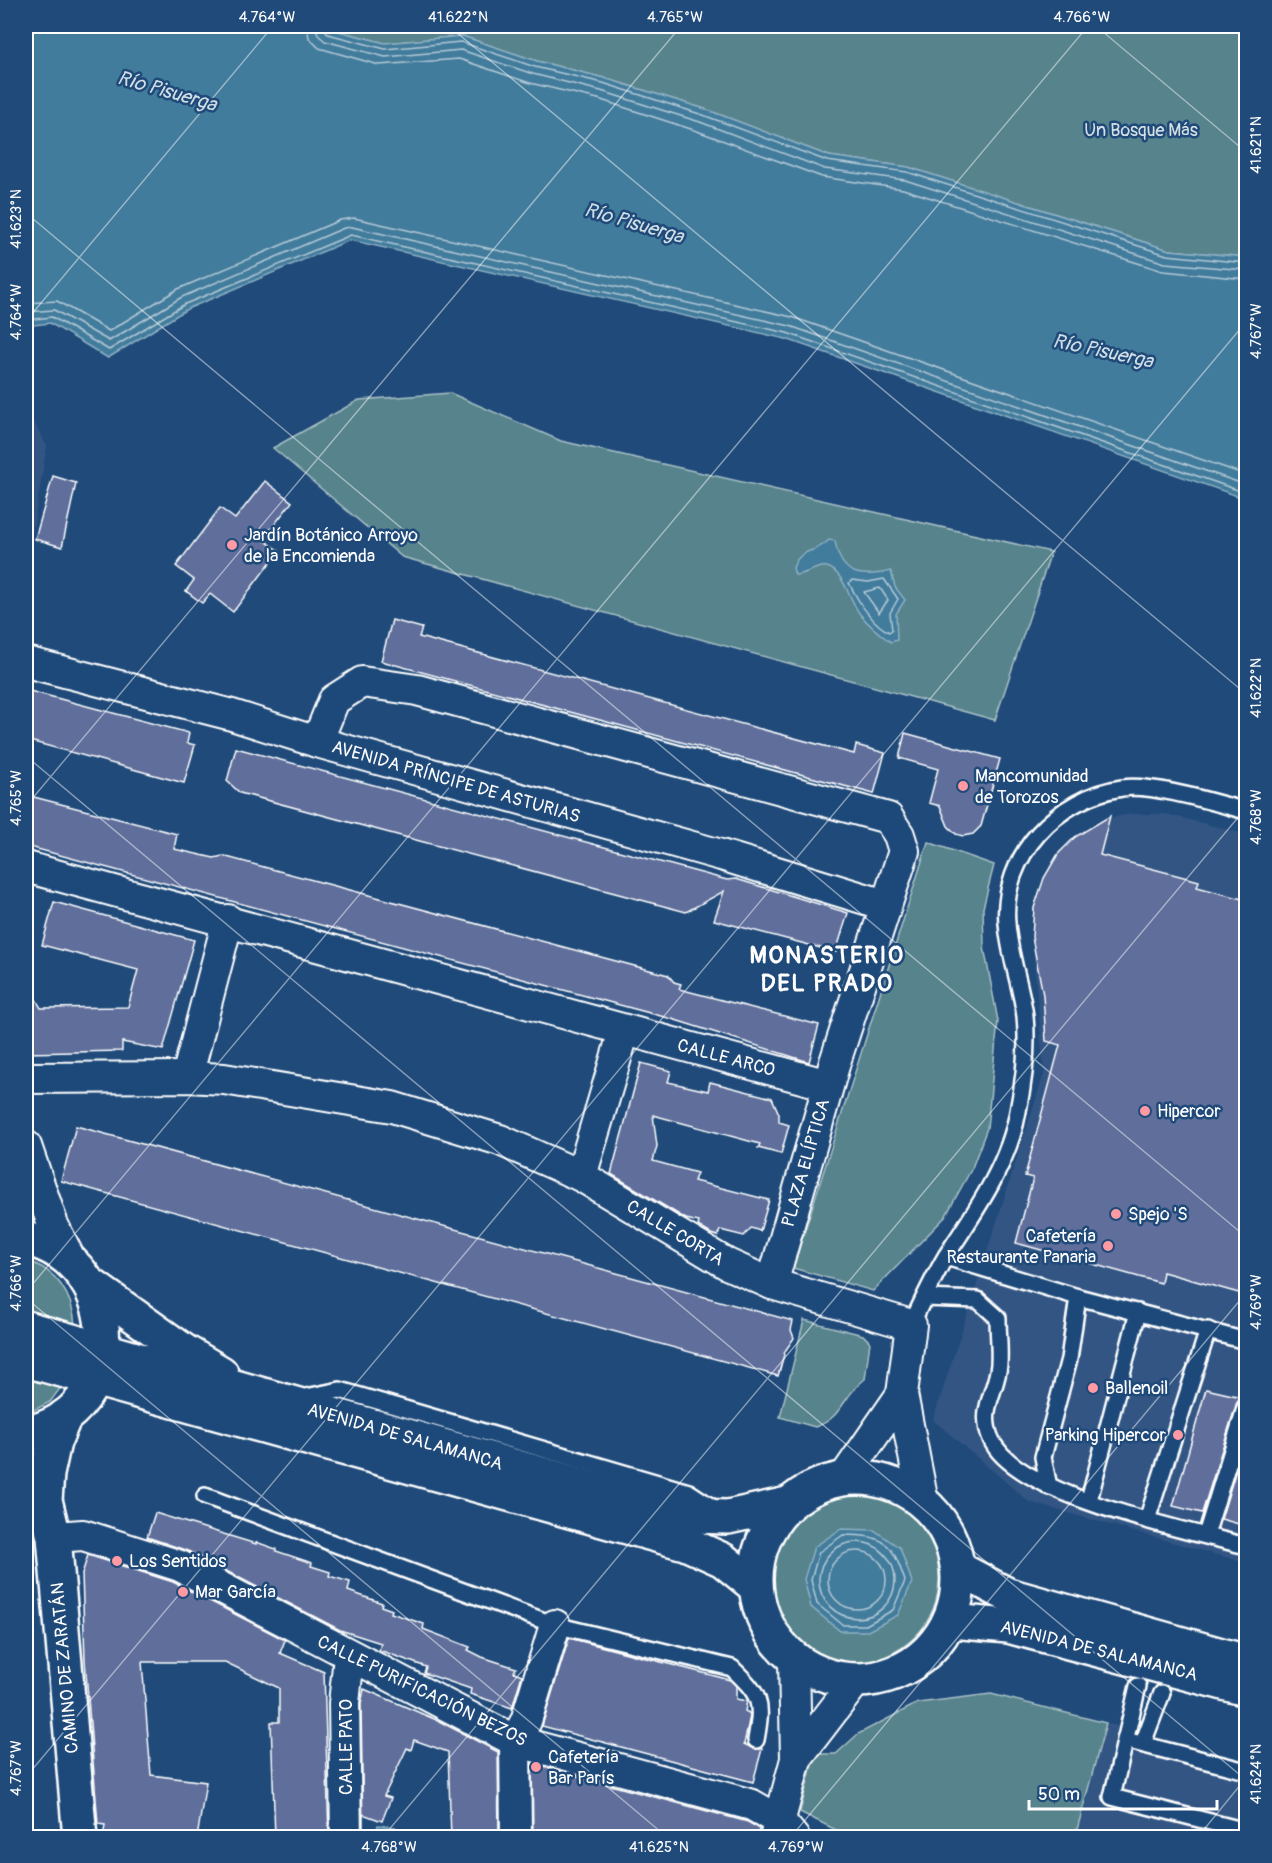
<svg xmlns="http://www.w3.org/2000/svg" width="1272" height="1863" font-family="Pangolin,sans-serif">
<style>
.built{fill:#325584}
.green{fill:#56838c;stroke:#aac1c6;stroke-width:1.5}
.water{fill:#437b9c;stroke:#8eb0c4;stroke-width:1.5}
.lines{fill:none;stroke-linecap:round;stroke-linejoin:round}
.shore{stroke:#b4cad7;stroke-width:1.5}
.building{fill:#5f6e9b;stroke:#fff;stroke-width:1.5}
.service-casing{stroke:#fff;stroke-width:20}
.minor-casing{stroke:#fff;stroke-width:34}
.tertiary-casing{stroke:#fff;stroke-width:38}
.trunk-casing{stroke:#fff;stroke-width:38}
.service{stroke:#1f4a7a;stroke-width:15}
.minor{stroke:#1f4a7a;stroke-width:30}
.tertiary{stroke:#1f4a7a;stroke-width:33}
.trunk{stroke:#1f4a7a;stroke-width:33}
.ticks{fill:none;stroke:#fff;stroke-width:1.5;stroke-opacity:0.45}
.poi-dot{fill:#ff9aa2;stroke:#1f4a7a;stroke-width:2}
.labels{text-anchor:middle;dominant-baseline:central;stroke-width:5;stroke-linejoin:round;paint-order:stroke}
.park-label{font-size:18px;fill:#d5e0e2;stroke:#1f4a7a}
.poi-label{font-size:18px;fill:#fff;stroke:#1f4a7a;text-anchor:start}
.street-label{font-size:18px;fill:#fff;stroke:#1f4a7a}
.water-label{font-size:20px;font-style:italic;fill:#d0dee6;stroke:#1f4a7a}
.district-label{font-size:24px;font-weight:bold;letter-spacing:1.5px;fill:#fff;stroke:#1f4a7a}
.neatline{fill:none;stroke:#fff;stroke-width:2}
.ticks-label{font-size:15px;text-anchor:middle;fill:#fff}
</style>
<rect width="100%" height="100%" fill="#1f4a7a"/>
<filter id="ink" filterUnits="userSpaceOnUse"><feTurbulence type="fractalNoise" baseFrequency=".0167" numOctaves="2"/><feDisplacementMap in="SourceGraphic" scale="12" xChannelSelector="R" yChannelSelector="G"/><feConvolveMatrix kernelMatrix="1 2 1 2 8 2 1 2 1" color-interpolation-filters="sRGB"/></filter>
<g filter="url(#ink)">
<!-- built -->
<g class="built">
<path d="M26 408 47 446 28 558H26Z"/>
<path d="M1129 814H1166L1246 834V1563L1029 1502 933 1420 1044 1074 1032 937 1034 908 1044 878 1058 854 1075 837 1110 818Z"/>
<path d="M1106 1723 1246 1761V1837L1075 1838Z"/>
</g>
<!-- green -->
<g class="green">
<path d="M319 26H1246V257L1169 250 908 167 829 156 705 109 604 78 537 61 462 36 385 43Z"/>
<path d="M450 393 561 441 1051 552 995 720 402 557 273 448 359 400Z"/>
<path d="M928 842 994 865 983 908 984 947 998 1021 987 1128 972 1168 945 1217 873 1291 793 1268Z"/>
<path d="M26 1261C56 1268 73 1296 75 1325L26 1310Z"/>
<path d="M804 1320 863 1335 870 1342 865 1379C843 1395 842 1419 815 1427L780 1417Z"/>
<path d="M26 1376 62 1386 50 1402 26 1414Z"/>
<circle cx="855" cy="1578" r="84"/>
<path d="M991 1694 1106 1723 1075 1837H850L800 1812 815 1754H836L858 1734 918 1703Z"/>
</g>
<!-- water -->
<g class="water">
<path d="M26 26H319L385 43 462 36 537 61 604 78 705 109 829 156 908 167 1169 250 1246 257V499L786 339 350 240 187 309 108 358 50 323 26 326Z"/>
<path d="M829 540 835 541C841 577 861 578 891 571L895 587 905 600 896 614 897 640 891 642C879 634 868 624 859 613 850 600 843 571 827 567 817 565 806 575 795 575L793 568C800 547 814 555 829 540Z"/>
<path d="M841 1529 874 1530 900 1548 912 1582 898 1615 868 1631H840L811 1607 804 1579 814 1547Z"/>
<path d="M378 1825 395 1827 413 1836 374 1837Z"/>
</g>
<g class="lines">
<!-- shore -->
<g class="shore">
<path d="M307 26 309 38 319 48 379 65 459 59 530 83 598 99 697 131 822 177 903 189 1163 271 1246 279"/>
<path d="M316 26 318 35 325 41 385 57 461 50 533 74 601 91 700 122 825 169 905 180 1165 263 1246 270"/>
<path d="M323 26 328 34 385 49 461 42 535 67 603 83 703 115 827 161 907 172 1167 255 1246 263"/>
<path d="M26 303 57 301 109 331 178 289 340 220 354 218 792 317 1246 475"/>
<path d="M26 312 54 310 109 341 182 297 344 228 352 227 790 326 1246 485"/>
<path d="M26 320 52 317 109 350 185 304 351 235 787 333 1246 493"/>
<path d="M884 579 898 599 890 613 892 630 889 632C871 623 858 601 849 583L852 580 868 582Z"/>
<path d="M880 588 888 600 879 613 864 592Z"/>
<path d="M843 1535C885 1535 892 1542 905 1581L893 1610 866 1625H843L817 1604 811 1580 819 1552Z"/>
<circle cx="857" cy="1580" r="38"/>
<circle cx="857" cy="1580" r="29"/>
</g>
</g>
<!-- building -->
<g class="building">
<path d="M53 476 76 483 62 547 35 539Z"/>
<path d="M265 481 292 502 263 539 279 551 233 612 210 594 202 603 186 591 194 580 176 566 220 508 235 519Z"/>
<path d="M392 620 422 628 419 637 854 754 856 745 885 753 874 794 381 661Z"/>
<path d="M26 690 189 733 187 743 195 745 184 783 26 740Z"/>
<path d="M905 733 1000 759 981 826 973 834 963 836 956 834 948 826 940 806 929 803 938 769 899 758Z"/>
<path d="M236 748 727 880 736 879 848 913 836 952 714 920 724 891 686 912 240 793 227 781Z"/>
<path d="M26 795 177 834 174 849 214 858 223 856 668 975 674 982 681 984 679 989 819 1025 809 1062 672 1019 26 846Z"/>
<path d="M1110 816 1100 855 1199 881 1197 887 1246 900V1295L1163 1272 1161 1283 1016 1243 1033 1178 1025 1176 1060 1045 1046 1041 1043 995 1032 937 1034 908 1044 878 1058 854 1075 837Z"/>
<path d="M54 902 194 940 163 1050 122 1042V1051L26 1053V982L41 1008 128 1007 138 970 42 945Z"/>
<path d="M641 1063 671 1071 668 1082 708 1091 710 1082 772 1098 779 1114V1122L789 1125 781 1154 758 1148 760 1144 653 1115 657 1146 653 1161 697 1173 694 1181 769 1200 760 1231 751 1228 744 1236 720 1230 718 1236 711 1234 698 1226 699 1222 686 1219 611 1174Z"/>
<path d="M76 1126 793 1321 791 1330 794 1338 785 1351 778 1376 61 1181Z"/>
<path d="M1206 1389 1241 1397 1237 1402 1202 1513 1173 1506Z"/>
<path d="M1246 1437V1526L1221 1519Z"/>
<path d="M155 1513 256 1544V1542L276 1549V1551L312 1563 311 1566 330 1572 329 1576 350 1582 348 1591 382 1603 381 1606 392 1610 391 1613 424 1624 423 1629 470 1647 468 1650 482 1657 516 1668 514 1672 522 1675 512 1708 470 1694 471 1689 424 1673 426 1667 379 1650 381 1643 340 1630 188 1551 147 1537Z"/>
<path d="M88 1555 173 1582 285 1640 280 1653 324 1672 329 1838H275L271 1722H279V1688L225 1662H142L151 1775 206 1782 197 1838H103L105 1825 98 1824 85 1660 82 1574Z"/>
<path d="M569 1638 730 1680 736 1686V1699L747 1701 745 1711 749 1713 750 1716 744 1744 754 1749H762L753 1782 542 1726Z"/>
<path d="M364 1689 439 1721 498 1752 499 1838H451L448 1752 414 1740 411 1750 407 1748 384 1796 391 1798 382 1821 363 1814V1838L361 1704Z"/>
<path d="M532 1764 748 1822 759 1829 758 1838H533Z"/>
</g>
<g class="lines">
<!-- service casing -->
<g class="service-casing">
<g id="service">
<path d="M946 1257 1078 1297 1246 1341"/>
<path d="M925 1298 978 1300 998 1318C998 1333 1000 1349 999 1364 997 1392 978 1409 991 1439 1014 1495 1189 1531 1246 1546"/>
<path d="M911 1325C922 1302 933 1278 946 1256 975 1212 1009 1164 1018 1111 1024 1081 1028 1047 1025 1016 1021 985 1009 955 1007 923 1001 856 1058 797 1122 788 1151 783 1216 803 1246 811"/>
<path d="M301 1398 340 1390 689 1492 718 1511"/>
<path d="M1049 1487 1043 1457 1069 1359 1078 1297"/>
<path d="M205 1496 555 1625 732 1668C761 1696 763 1701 756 1740"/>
<path d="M1089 1500 1138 1312"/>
<path d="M1147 1520 1208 1330"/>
<path d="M1206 1535 1246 1405"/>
<path d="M1138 1686 1112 1797 1246 1831"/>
<path d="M1125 1740 1246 1771"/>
<path d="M1143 1743 1162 1693"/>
</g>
</g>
<!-- minor casing -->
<g class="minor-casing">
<g id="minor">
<path d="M26 662 232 715 317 742 721 855 885 905"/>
<path d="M317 742 334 700 362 682 417 690 888 818 899 835 904 851 835 1062 772 1284"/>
<path d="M26 867 828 1085"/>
<path d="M187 1077 228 920"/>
<path d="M26 1078 187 1077 224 1079 392 1107 500 1140 581 1176 727 1264 772 1284 911 1325 902 1394 923 1502"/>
<path d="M26 1146 53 1225 72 1263"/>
<path d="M581 1176 624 1031"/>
<path d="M844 1478 902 1394"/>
<path d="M54 1537 83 1535 180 1566 515 1741 752 1805 780 1821 794 1838"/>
<path d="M796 1759 855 1682"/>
<path d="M346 1838 344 1703 349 1657"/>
<path d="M516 1838 515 1741 526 1721 555 1625"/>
<path d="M775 1838 796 1759 794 1660"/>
</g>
</g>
<!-- tertiary casing -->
<g class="tertiary-casing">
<path id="tertiary" d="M65 1416 54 1442 47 1474 45 1500 54 1537 80 1838"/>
</g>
<!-- trunk casing -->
<g class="trunk-casing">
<g id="trunk">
<path d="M26 1239C127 1261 129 1414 26 1433"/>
<path d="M87 1282 184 1351 221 1373"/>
<path d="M26 1328 691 1516 728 1517 788 1504"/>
<path d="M26 1360 685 1543 723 1560 755 1586"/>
<circle cx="857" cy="1579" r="101"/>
<path d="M959 1569 1008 1595 1246 1662"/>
<path d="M951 1621 1008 1626 1246 1689"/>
</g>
</g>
<!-- service -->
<use href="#service" class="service"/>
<!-- minor -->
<use href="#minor" class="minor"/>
<!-- tertiary -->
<use href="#tertiary" class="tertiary"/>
<!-- trunk -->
<use href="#trunk" class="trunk"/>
</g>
</g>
<!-- ticks -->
<path class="ticks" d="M449 26 1246 694M1096 26 1246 152M26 213 1246 1237M26 321 273 26M26 756 1246 1780M26 806 681 26M26 1292 1088 26M26 1298 668 1838M26 1777 1246 322M382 1838 1246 808M790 1838 1246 1293M1197 1838 1246 1778"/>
<!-- markers -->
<g class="poi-dot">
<circle cx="232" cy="545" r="6"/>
<circle cx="963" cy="786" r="6"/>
<circle cx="1145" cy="1111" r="6"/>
<circle cx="1116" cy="1214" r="6"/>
<circle cx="1108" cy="1246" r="6"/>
<circle cx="1093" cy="1388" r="6"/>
<circle cx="1178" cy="1435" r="6"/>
<circle cx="117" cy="1561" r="6"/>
<circle cx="183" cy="1592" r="6"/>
<circle cx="536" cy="1767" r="6"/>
</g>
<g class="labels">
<!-- park labels -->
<g class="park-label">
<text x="1141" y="130">Un Bosque Más</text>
</g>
<!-- poi labels -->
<g class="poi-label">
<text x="244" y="535">Jardín Botánico Arroyo<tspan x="244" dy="21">de la Encomienda</tspan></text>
<text x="975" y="776">Mancomunidad<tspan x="975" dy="21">de Torozos</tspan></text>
<text x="1157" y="1111">Hipercor</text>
<text x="1128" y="1214">Spejo 'S</text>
<text x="1096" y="1236" text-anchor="end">Cafetería<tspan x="1096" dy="21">Restaurante Panaria</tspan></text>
<text x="1105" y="1388">Ballenoil</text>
<text x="1166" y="1435" text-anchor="end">Parking Hipercor</text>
<text x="129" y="1561">Los Sentidos</text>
<text x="195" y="1592">Mar García</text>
<text x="548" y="1757">Cafetería<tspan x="548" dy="21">Bar París</tspan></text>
</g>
<!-- street labels -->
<g class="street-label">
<text transform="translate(456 782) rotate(16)">AVENIDA PRÍNCIPE DE ASTURIAS</text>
<text transform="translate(726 1058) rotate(15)">CALLE ARCO</text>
<text transform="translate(806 1163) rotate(-74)">PLAZA ELÍPTICA</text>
<text transform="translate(675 1233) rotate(31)">CALLE CORTA</text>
<text transform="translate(405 1437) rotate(16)">AVENIDA DE SALAMANCA</text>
<text transform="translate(1099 1651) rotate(14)">AVENIDA DE SALAMANCA</text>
<text transform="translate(65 1668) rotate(-95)">CAMINO DE ZARATÁN</text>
<text transform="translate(422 1691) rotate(26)">CALLE PURIFICACIÓN BEZOS</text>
<text transform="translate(346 1747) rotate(-90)">CALLE PATO</text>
</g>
<!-- water labels -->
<g class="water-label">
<text transform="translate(167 91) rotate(16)">Río Pisuerga</text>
<text transform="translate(634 223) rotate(16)">Río Pisuerga</text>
<text transform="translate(1103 351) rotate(12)">Río Pisuerga</text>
</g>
<!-- district labels -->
<g class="district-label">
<text x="827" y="955">MONASTERIO<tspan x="827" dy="28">DEL PRADO</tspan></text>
</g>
</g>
<!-- margin -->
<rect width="1272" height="1863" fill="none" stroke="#1f4a7a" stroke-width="66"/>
<!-- scale -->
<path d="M1029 1800v9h188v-9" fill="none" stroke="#ffffff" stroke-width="3"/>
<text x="1038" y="1800" font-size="18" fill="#ffffff" stroke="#1f4a7a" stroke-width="4.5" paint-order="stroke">50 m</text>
<rect x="33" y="33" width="1206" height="1797" class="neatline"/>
<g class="ticks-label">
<text x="267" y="22">4.764°W</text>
<text x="458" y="22">41.622°N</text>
<text x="675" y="22">4.765°W</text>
<text x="1082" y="22">4.766°W</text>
<text transform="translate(1256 145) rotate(-90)" y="5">41.621°N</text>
<text transform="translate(16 219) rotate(-90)" y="5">41.623°N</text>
<text transform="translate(16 312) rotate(-90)" y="5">4.764°W</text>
<text transform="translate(1256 331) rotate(-90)" y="5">4.767°W</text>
<text transform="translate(1256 688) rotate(-90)" y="5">41.622°N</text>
<text transform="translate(16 798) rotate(-90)" y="5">4.765°W</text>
<text transform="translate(1256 817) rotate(-90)" y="5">4.768°W</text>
<text transform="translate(16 1283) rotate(-90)" y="5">4.766°W</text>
<text transform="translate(1256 1302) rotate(-90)" y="5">4.769°W</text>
<text transform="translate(16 1768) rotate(-90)" y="5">4.767°W</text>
<text transform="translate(1256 1774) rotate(-90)" y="5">41.624°N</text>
<text x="389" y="1852">4.768°W</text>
<text x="659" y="1852">41.625°N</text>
<text x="796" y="1852">4.769°W</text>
</g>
</svg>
